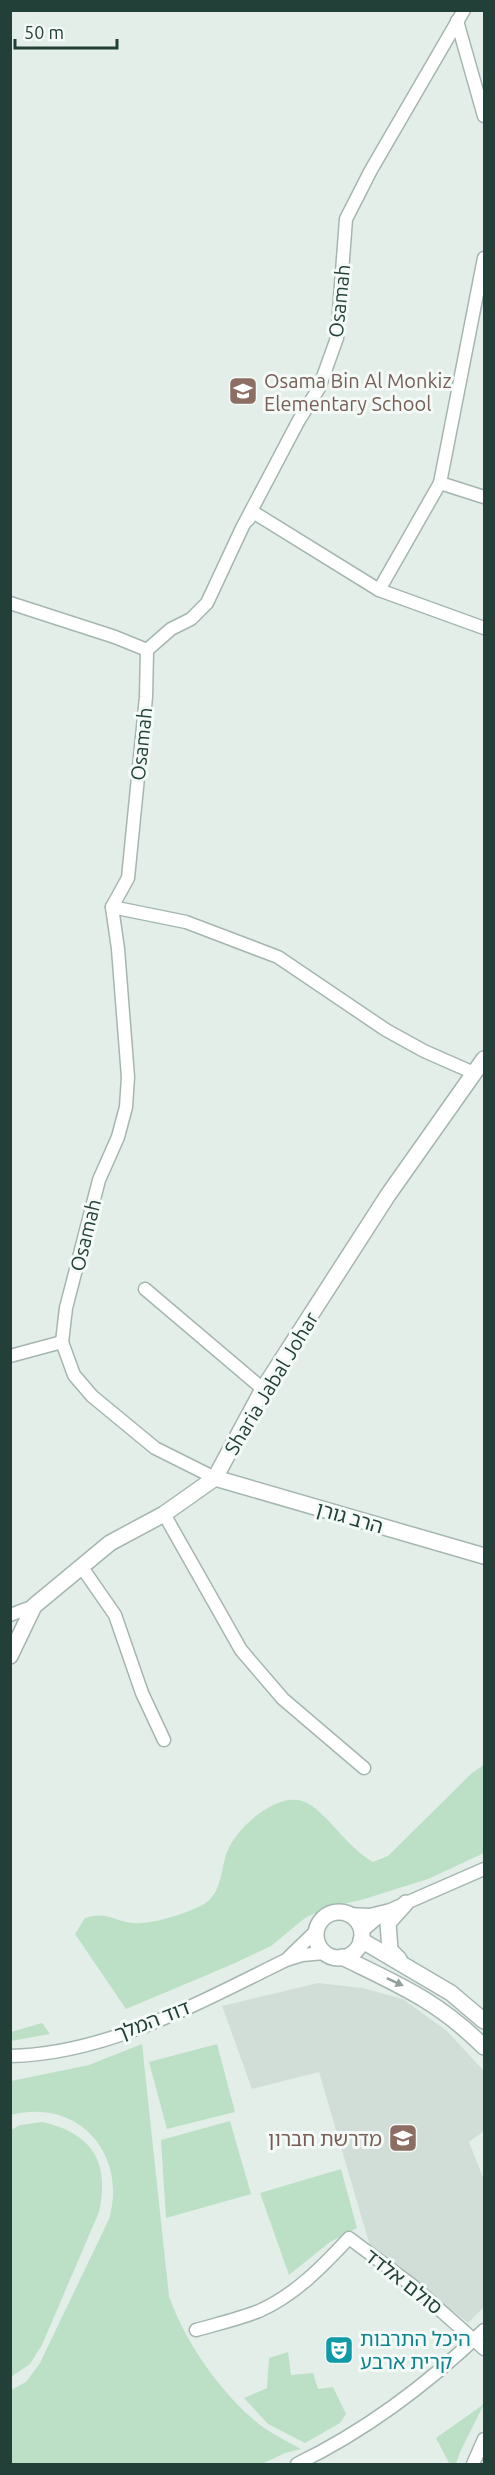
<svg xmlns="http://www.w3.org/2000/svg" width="495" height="2475" font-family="Ubuntu,'Noto Sans Hebrew',sans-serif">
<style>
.built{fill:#d1ded8}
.green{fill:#bbe0c5}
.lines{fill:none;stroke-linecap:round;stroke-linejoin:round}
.minor-casing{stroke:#a5b6b0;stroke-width:15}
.tertiary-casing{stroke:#a5b6b0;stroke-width:18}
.minor{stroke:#fff;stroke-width:12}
.tertiary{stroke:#fff;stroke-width:15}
.oneway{fill:#90a09c}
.labels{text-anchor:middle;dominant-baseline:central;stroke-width:6;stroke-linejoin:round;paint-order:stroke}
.street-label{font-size:20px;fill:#224038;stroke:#f4faf7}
.education-label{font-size:20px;fill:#785e54;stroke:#f4faf7;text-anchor:start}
.culture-label{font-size:20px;fill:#0d838f;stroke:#f4faf7;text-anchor:start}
</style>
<rect width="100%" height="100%" fill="#e3eee9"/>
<!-- built -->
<path class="built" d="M318 1983 363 1988 403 1999 447 2031 484 2071V2131L469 2142 484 2180V2307L468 2323 370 2246 319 2072 252 2089 222 2006Z"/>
<!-- green -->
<g class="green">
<path d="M484 1765V1853L428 1879 361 1900 328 1907 305 1918 271 1946 233 1964 126 2009 75 1934 85 1918C108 1911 113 1921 133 1923 151 1925 193 1912 207 1902 222 1890 221 1868 227 1852 236 1828 278 1790 305 1802 328 1813 346 1847 373 1862L388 1856 472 1773Z"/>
<path d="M42 2023 50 2034 11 2041V2032Z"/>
<path d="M142 2044 169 2296C184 2340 218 2389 253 2419 266 2431 285 2440 301 2449L285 2453 262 2464H11V2390L26 2382 40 2363 109 2219C128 2154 78 2097 11 2115V2081L89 2065Z"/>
<path d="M217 2044 235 2112 167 2129 149 2062Z"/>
<path d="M230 2121 251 2194 166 2218 161 2140Z"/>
<path d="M42 2122C92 2133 110 2162 99 2212L42 2345 30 2364 11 2377V2130L20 2125Z"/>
<path d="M341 2169 357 2228 330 2242 289 2275 260 2193Z"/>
<path d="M288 2352 291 2375 313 2373 318 2389 333 2387 346 2414 340 2423 305 2443 268 2424 244 2398 267 2388 269 2358Z"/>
<path d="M484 2404 460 2452 456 2464H446L449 2463 436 2438Z"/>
</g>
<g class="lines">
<!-- minor casing -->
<g class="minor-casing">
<g id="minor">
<path d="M457 21 484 116"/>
<path d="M440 483 484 497"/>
<path d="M248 520 253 512 379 590 484 628"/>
<path d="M379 590 440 483 484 258"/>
<path d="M10 603 115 637 147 650"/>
<path d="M112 907 186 922 278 957 386 1030 424 1051 474 1073"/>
<path d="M145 1289 263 1389"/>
<path d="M10 1356 62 1342"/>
<path d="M215 1478 155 1448 92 1396 74 1375 62 1342 66 1308 99 1180 118 1137 126 1107 128 1077 118 949 112 907 128 878 146 697 147 650 171 629 191 619 207 603 242 528 299 420 319 388 337 338 346 219 371 170 464 10"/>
<path d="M164 1514 241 1650 283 1699 364 1768"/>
<path d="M81 1566 115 1615 142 1693 164 1740"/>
<path d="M10 1615 34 1606"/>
<path d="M348 1914 370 1915 390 1910 484 1869"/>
<path d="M361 1932 381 1915"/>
<path d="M289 1957 316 1931"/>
<path d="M10 2056C108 2054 200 2002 286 1960L302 1955 324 1953"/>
<path d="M196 2330C217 2324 239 2319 259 2311 295 2295 322 2267 349 2238L413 2286 484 2349"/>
<path d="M297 2464C367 2430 428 2384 484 2330"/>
<path d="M473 2464 484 2439"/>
</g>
</g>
<!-- tertiary casing -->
<g class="tertiary-casing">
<g id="tertiary">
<path d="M215 1478 484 1556"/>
<path d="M10 1656 34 1606 110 1543 164 1514 215 1478 263 1389 388 1195 484 1059"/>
<circle cx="339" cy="1935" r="23"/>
<path d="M361 1940 451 1993 484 2021"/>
<path d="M342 1957C399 1985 438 2001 484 2047"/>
<path d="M399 1959 390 1950 388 1923 406 1903"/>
</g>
</g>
<!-- minor -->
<use href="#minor" class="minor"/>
<!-- tertiary -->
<use href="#tertiary" class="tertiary"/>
</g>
<!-- one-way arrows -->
<defs><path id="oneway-solid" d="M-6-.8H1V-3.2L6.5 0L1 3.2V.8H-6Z" transform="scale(1.5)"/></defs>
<use class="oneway" href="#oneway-solid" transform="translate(395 1982) rotate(25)"/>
<!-- icons -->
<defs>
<g id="school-square" transform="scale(1.5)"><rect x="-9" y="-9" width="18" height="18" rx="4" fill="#8d6e63" stroke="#f4faf7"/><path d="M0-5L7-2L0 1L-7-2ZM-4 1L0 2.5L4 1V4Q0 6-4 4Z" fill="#fff"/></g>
<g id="theatre-square" transform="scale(1.5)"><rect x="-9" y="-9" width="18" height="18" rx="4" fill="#0f9aa8" stroke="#f4faf7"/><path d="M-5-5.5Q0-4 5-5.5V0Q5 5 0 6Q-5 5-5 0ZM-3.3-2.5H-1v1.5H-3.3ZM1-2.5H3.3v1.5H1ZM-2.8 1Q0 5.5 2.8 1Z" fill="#fff"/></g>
</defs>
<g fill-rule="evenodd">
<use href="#school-square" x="243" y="391"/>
<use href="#school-square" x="403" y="2138"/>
<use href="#theatre-square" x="339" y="2350"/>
</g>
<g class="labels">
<!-- street labels -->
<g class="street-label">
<text transform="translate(339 301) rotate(-84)">Osamah</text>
<text transform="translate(141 744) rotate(-84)">Osamah</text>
<text transform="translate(85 1235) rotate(-76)">Osamah</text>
<text transform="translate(271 1383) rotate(-59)">Sharia Jabal Johar</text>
<text transform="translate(350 1517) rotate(16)">הרב גורן</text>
<text transform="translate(152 2020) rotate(-21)">דוד המלך</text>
<text transform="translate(404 2281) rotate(38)">סולם אלדד</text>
</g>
<!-- education labels -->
<g class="education-label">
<text x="264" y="380">Osama Bin Al Monkiz<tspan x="264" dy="23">Elementary School</tspan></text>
<text x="382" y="2138" text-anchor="end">מדרשת חברון</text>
</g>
<!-- culture labels -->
<g class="culture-label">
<text x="360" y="2338">היכל התרבות<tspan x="360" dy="23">קרית ארבע</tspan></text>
</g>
</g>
<!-- border -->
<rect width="495" height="2475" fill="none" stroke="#224038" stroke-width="24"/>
<!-- scale -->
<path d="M15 39v9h102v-9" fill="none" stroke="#224038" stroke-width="3"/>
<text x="24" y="39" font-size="18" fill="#224038" stroke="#f4faf7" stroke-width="4.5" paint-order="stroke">50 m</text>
</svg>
